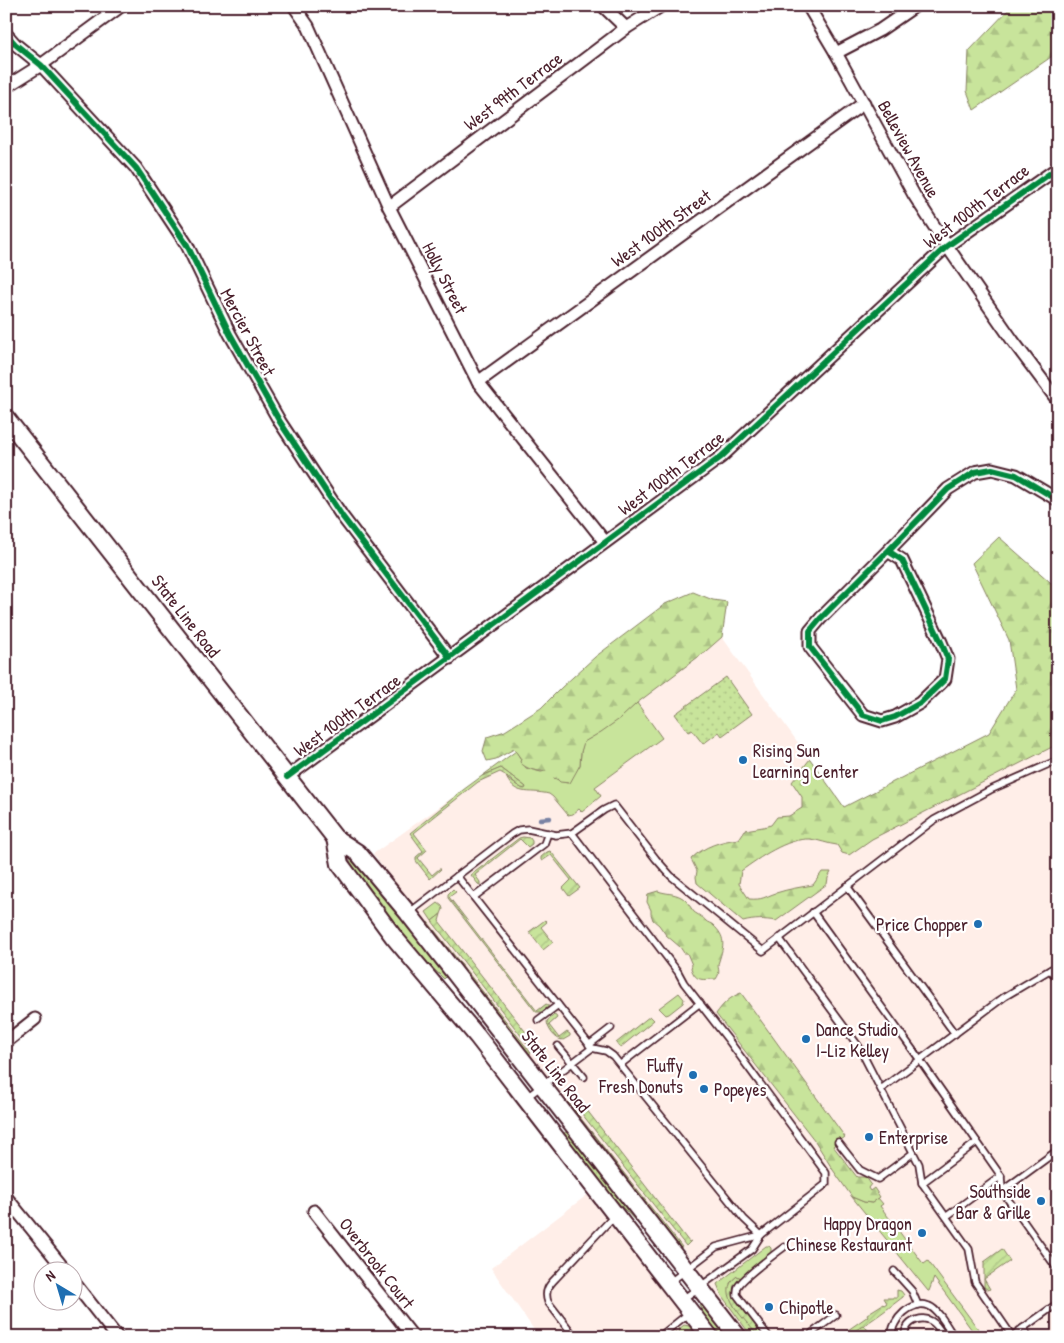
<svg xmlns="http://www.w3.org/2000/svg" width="1064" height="1343" font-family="'Patrick Hand',sans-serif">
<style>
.built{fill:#ffeee8}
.grass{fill:#c8e49b;stroke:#898263}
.forest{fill:url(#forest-firs);stroke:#898263}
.park{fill:url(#park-dots);stroke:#898263}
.garden{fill:url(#garden-furrows);stroke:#898263}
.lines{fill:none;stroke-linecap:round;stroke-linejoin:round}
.stream{stroke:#7a83a4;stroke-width:4.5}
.service-casing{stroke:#4a1f2b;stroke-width:9}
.minor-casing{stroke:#4a1f2b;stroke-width:15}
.secondary-casing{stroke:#4a1f2b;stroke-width:20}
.service{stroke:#fff;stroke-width:5.5}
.minor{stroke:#fff;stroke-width:11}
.secondary{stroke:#fff;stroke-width:16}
.cycleway-casing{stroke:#fff;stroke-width:9}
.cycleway{stroke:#00873e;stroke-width:6}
.poi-dot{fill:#1f6fb2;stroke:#fff;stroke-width:2}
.labels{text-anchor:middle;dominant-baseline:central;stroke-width:4.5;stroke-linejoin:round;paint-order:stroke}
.street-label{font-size:18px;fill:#4a1f2b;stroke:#fff}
.poi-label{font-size:18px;fill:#4a1f2b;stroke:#fff;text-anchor:start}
</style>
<defs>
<pattern id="forest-firs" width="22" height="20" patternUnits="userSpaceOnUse" patternTransform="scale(1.25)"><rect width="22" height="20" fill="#c8e49b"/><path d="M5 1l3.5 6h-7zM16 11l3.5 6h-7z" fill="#adc386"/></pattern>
<pattern id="park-dots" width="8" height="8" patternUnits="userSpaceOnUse" patternTransform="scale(1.25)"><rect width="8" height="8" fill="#c8e49b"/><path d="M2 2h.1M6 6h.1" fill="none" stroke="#adc386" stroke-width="1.8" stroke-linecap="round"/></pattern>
<pattern id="garden-furrows" width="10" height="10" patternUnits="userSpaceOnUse" patternTransform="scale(1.25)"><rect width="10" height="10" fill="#c8e49b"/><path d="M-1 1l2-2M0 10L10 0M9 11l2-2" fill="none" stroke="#adc386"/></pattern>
</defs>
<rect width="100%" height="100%" fill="#fff"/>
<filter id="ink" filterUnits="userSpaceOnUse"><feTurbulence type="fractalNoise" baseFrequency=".02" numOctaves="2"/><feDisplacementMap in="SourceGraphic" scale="10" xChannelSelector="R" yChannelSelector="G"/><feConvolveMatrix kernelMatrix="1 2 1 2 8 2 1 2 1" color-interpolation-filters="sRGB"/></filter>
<g filter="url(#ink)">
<!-- built -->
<g class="built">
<path d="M722 637 862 832 1058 736V1337H749L681 1246 527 1052 373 854 518 751 580 739Z"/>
<path d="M587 1195 646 1269 698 1337H539L491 1268Z"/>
</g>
<!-- grass -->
<g class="grass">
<path d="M637 703 662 738 595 787 601 796 582 812 579 809 573 814 568 815 553 797 549 794C529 789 514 798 505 774L509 780 523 789 526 787 501 768 482 776 516 751 526 768 541 772 546 771C554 777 558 782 568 783L580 765 581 752 583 742C603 731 620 718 637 703Z"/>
<path d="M352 860 391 905 447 976 444 979C407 944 378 903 349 862Z"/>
<path d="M438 903 442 906 443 909 441 914 432 921 426 912Z"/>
<path d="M428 922 531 1053 528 1054 426 924Z"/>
<path d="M679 993 684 999 683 1003 669 1014 666 1015 659 1008Z"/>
<path d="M568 1102 682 1247 680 1248 566 1103Z"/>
<path d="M566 1132 580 1147 643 1226 641 1227 609 1193 562 1134Z"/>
<path d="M852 1197 864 1202 872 1203 878 1198 883 1204 880 1206 922 1262 924 1264 928 1261 984 1337H977L934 1278 929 1291H928Z"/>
<path d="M766 1246H769L771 1248V1253L741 1278 737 1276 730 1283 734 1306 759 1337H752L722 1296 717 1284Z"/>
<path d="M703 1302 728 1337H717L709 1325 699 1304Z"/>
<path d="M684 1325 689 1326 697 1337H669L676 1331 678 1333 680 1331 679 1329Z"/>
<path d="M864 1325 873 1337H847L846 1335Z"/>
</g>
<!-- forest -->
<g class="forest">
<path d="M1012 6H1049L1058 14V59L1054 55 974 110 967 91 969 51Z"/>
<path d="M999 537 1058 589V744L872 839 849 855 842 853 837 845C828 844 819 840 810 839 787 838 759 858 741 871L739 884 749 899C763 900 764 897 776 893 788 889 801 887 813 885L822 872H831L828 878 827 884 776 921C765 919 754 919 743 922L697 883 696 877 697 871 691 859C704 846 721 841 739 839L745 830 763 827 771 825 777 817 789 816 802 808V797L792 782 810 759 844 807 989 733 1016 689 1009 640 972 563Z"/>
<path d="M693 592 713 600 727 602 722 637 706 651 637 703 621 718 601 732 584 742 581 752 580 765 570 783 560 782 557 779 553 778 546 771C538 772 525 769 520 762L521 759 514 749 496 759 487 761 483 751 487 737 505 731 541 708 562 687 595 657 665 604Z"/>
<path d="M658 891C666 894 674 893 681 897 687 900 690 907 694 912 695 913 699 915 700 916 705 919 702 917 706 921 708 923 711 923 713 925 726 937 724 945 719 961 716 968 722 971 716 979 703 979 696 983 691 968L692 965 687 953H684L680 947 666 935 659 925 653 920 651 914V910L647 902 648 894Z"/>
<path d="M741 993 845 1137 833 1146 857 1177H866L871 1184 868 1188 870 1191 874 1188 880 1197 872 1203 864 1202 852 1197 833 1170 815 1141 716 1014C723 1004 730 997 741 993Z"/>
</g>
<!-- park -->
<path class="park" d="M726 677 752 714 722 736 719 732 703 744 692 730 688 732 675 714Z"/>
<!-- garden -->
<g class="garden">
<path d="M501 768 526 787 525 789C515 787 509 776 500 772L478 782 414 833 427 850 418 858 432 875 439 869H441L430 879 416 861V857L423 851 410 833 463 790 482 776Z"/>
<path d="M523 837 530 838 532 841V844L528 847 520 839 475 875 480 882V885L478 884 471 875 519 838Z"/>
<path d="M547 852 550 851 552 853 580 888 569 896 563 888 571 880 551 855 542 861 541 860V857Z"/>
<path d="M453 889 456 892 449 897 537 1011 546 1004 548 1005V1007L541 1012H536L448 898V894Z"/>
<path d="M441 914 439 921 539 1049 540 1051 536 1055 432 921Z"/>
<path d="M545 920 547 922 541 927 553 942 543 950 529 932Z"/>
<path d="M554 1015 556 1016 557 1018 549 1025 559 1038 567 1032 570 1034V1036L563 1040C555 1040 547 1028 547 1021Z"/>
<path d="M650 1016 654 1020 621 1047H619L616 1043Z"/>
<path d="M576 1096 689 1242 691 1241 686 1246 571 1100Z"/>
<path d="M1002 1249 1010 1261 984 1279 990 1289 988 1290 984 1287V1262Z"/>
<path d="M737 1276 741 1278C726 1290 738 1303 747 1315 752 1322 758 1329 764 1337H759C748 1322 713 1293 737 1276Z"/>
<path d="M897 1290 901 1291 904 1295 903 1297C890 1307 852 1337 838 1337L868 1316 867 1314 883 1304 884 1305 887 1303 884 1298H897Z"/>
</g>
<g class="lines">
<!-- stream -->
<path class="stream" d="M540 819 550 818"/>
<!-- service casing -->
<g class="service-casing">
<g id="service">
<path d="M572 833 678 972 684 983 729 1041 826 1173V1184L761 1235 752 1249 683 1299"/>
<path d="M457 876 592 1048 606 1051 613 1056 744 1219 761 1235"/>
<path d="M847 886 955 1034"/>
<path d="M474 897 544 844 548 833"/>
<path d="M410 912 512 834 519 830 528 829 556 835 572 833 604 810 614 805 656 859 671 876 763 951 934 820 990 790 1058 760"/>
<path d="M813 912 920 1060 1001 1176 1002 1191 1058 1270"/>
<path d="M779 938 859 1047 919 1164 922 1183 969 1249 975 1282 1012 1336 1058 1303"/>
<path d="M1050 970 1058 980"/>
<path d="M538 1020 558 1005"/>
<path d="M589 1045 611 1028"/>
<path d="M558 1046 584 1077"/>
<path d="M621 1064 700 1003"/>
<path d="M881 1089 1004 997 1058 965"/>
<path d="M527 1097 592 1048"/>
<path d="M838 1142 860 1170 878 1179 913 1153"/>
<path d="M922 1183 977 1142"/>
<path d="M1002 1191 1058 1150"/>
<path d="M947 1216 1001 1176"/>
<path d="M894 1271 912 1291 918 1305"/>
<path d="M669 1283 716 1247 761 1235"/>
<path d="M1023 1328 1029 1337"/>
<path d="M812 1333 836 1315"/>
<path d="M575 1337 548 1302C544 1291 549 1285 556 1278L615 1215"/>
<path d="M659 1337 689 1313"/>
<path d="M769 1337 737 1295C737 1292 737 1289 738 1287 741 1279 775 1254 784 1247"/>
<path d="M892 1337C890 1320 913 1299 929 1306 939 1310 948 1328 954 1337"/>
<path d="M905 1337C905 1335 905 1330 906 1329 910 1320 923 1316 931 1321 937 1324 941 1332 944 1337"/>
</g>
</g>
<!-- minor casing -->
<g class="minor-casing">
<g id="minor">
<path d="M294 6 308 26 389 207 478 382 605 542"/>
<path d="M603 6 626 28"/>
<path d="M808 6 836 53 914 195 947 246 1013 341 1058 401"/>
<path d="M6 34 15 44 41 65 136 168 187 245 230 334 280 422 342 516 450 658"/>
<path d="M836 53 880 30 915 6"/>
<path d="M6 87 41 65 121 6"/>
<path d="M389 207 626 28 661 6"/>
<path d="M478 382 864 103"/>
<path d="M888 551 902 560 941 642 948 659 945 679 920 703 895 717 882 721 863 715 810 647V631L821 618 888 551 948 489 975 472 992 469 1016 475 1058 500"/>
<path d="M287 777 721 457 947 246 1055 170"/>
<path d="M6 1042 35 1019"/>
<path d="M6 1197 65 1270"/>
<path d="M314 1211 413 1337"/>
<path d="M72 1280 117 1337"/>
</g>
</g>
<!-- secondary casing -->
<g class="secondary-casing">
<g id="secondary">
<path d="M6 418 335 838 358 853 408 913 738 1337"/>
<path d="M335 838 340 864 393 936 477 1036 710 1337"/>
</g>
</g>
<!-- service -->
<use href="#service" class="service"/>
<!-- minor -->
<use href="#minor" class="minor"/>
<!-- secondary -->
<use href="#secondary" class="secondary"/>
<!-- cycleway casing -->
<g class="cycleway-casing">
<g id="cycleway">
<path d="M6 34 15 44 41 65 136 168 187 245 230 334 280 422 342 516 450 658"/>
<path d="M888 551 902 560 941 642 948 659 945 679 920 703 895 717 882 721 863 715 810 647V631L821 618 888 551 948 489 975 472 992 469 1016 475 1058 500"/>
<path d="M287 777 721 457 947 246 1055 170"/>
</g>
</g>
<!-- cycleway -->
<use href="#cycleway" class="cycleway"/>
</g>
</g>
<!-- markers -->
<g class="poi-dot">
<circle cx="743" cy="760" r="5"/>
<circle cx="978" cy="924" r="5"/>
<circle cx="806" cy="1039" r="5"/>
<circle cx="693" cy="1075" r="5"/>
<circle cx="704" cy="1089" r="5"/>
<circle cx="869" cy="1137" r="5"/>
<circle cx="1041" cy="1201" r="5"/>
<circle cx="922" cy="1233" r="5"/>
<circle cx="769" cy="1307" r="5"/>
</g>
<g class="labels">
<!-- street labels -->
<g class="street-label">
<text transform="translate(513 91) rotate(-37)">West 99th Terrace</text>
<text transform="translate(909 149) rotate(61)">Belleview Avenue</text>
<text transform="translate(976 206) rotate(-37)">West 100th Terrace</text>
<text transform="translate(661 228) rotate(-36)">West 100th Street</text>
<text transform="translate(445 278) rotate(63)">Holly Street</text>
<text transform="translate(248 332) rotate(62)">Mercier Street</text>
<text transform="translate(671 473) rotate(-37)">West 100th Terrace</text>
<text transform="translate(186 616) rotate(52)">State Line Road</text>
<text transform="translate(347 715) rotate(-36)">West 100th Terrace</text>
<text transform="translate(556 1071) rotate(52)">State Line Road</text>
<text transform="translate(377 1263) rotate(52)">Overbrook Court</text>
</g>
<!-- poi labels -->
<g class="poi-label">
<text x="753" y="750">Rising Sun<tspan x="753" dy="21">Learning Center</tspan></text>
<text x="968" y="924" text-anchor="end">Price Chopper</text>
<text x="816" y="1029">Dance Studio<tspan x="816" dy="21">I-Liz Kelley</tspan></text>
<text x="683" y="1065" text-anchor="end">Fluffy<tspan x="683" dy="21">Fresh Donuts</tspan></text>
<text x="714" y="1089">Popeyes</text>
<text x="879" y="1137">Enterprise</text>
<text x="1031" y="1191" text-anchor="end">Southside<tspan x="1031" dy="21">Bar &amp; Grille</tspan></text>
<text x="912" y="1223" text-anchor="end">Happy Dragon<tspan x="912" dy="21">Chinese Restaurant</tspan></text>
<text x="779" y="1307">Chipotle</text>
</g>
</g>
<!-- margin -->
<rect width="1064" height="1343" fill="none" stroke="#fff" stroke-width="25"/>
<rect x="12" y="12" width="1039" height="1318" fill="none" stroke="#4a1f2b" stroke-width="2" filter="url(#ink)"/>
<!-- north arrow -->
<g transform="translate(58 1286) rotate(322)"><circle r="24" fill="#ffffff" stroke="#b7a5aa"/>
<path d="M0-4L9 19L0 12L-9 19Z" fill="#1f6fb2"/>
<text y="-8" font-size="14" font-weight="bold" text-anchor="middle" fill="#4a1f2b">N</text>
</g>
</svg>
